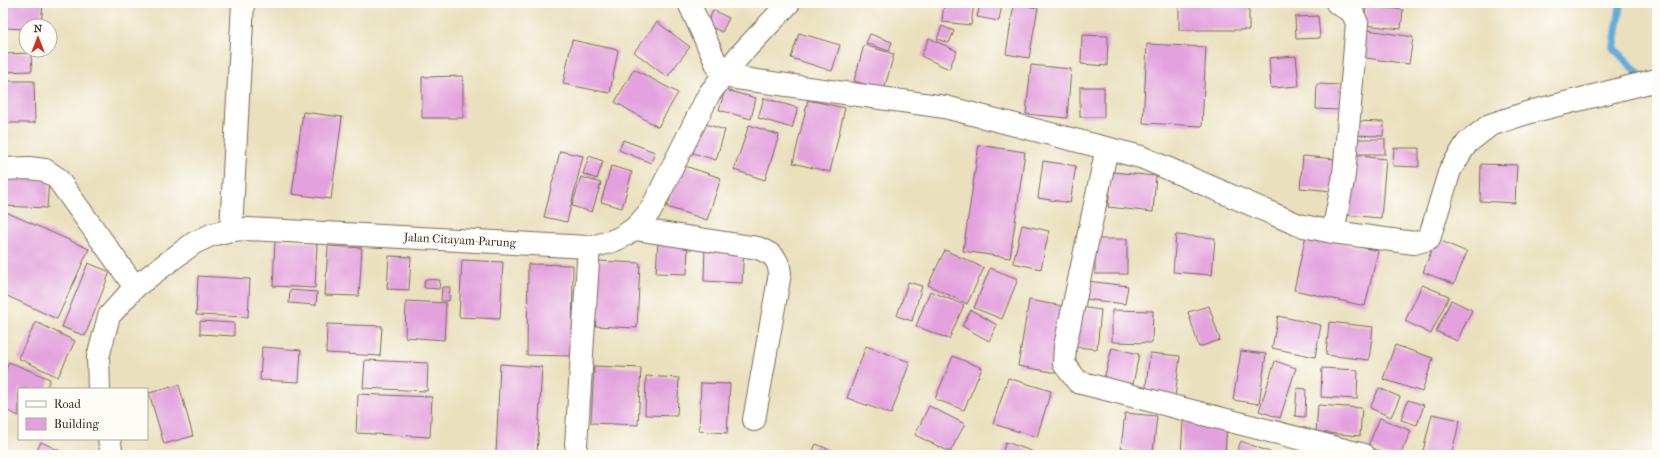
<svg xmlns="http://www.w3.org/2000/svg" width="1660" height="458" font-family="'IM FELL French Canon',serif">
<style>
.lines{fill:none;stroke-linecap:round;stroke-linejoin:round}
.stream{stroke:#62aedb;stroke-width:8}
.building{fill:#e3a2de}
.street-casing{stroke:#786a56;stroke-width:24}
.secondary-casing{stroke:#786a56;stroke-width:24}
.street{stroke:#fff;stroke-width:22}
.secondary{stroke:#fff;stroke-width:22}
.labels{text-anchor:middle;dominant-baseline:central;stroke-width:3;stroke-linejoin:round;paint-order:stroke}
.street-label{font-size:12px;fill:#3b2a1e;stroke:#fdfcf7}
</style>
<rect width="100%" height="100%" fill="#fdfcf7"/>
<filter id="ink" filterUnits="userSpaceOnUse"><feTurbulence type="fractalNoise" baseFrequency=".025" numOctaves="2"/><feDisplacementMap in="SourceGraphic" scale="8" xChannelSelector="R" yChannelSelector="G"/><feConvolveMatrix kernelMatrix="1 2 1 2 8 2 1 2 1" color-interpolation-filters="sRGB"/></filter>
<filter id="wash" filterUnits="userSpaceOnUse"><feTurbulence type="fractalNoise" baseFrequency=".012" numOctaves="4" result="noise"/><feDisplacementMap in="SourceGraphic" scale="16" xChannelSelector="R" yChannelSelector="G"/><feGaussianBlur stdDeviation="0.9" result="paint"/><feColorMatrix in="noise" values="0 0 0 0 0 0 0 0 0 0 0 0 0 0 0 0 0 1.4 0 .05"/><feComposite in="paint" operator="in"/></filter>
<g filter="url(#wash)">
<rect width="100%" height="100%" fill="#eae0be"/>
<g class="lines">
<!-- stream -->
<path class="stream" d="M1621 3 1614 48 1657 93"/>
</g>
<g id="blocks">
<!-- building -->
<g class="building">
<path d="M3 3H43L41 26H26V29L3 28Z"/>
<path d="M944 3H974L971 25 942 22Z"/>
<path d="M980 3H1002L999 21 977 17Z"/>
<rect x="1179" y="3" width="70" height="27"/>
<path d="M1014 4 1038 8 1029 58 1006 54Z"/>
<path d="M1366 6 1403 10 1401 29 1364 25Z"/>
<path d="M713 10 729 18 722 32 707 25Z"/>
<path d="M1318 16 1320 38 1296 39 1295 17Z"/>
<path d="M657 22 690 47 667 77 634 52Z"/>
<path d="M942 26 954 31 949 43 937 39Z"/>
<path d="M1361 29 1413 37 1409 64 1358 57Z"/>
<path d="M799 33 840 45 832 71 791 58Z"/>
<path d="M870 34 892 42 889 51 866 43Z"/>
<path d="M1082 35 1108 36 1107 66 1081 64Z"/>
<path d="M929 38 957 51 949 69 921 56Z"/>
<path d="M572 40 618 50 610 93 563 84Z"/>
<path d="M1147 44 1206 47 1202 126 1143 123Z"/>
<path d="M864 45 894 54 884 90 854 81Z"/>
<path d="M31 53 32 71 3 72V54Z"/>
<path d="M1296 56 1299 86 1271 88 1269 58Z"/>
<path d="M1031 65 1071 69 1067 118 1026 114Z"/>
<path d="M634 69 678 93 658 127 615 102Z"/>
<path d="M463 76V118H422V77Z"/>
<path d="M3 81H34L35 123H3Z"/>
<path d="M1317 84 1341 85 1339 110 1316 109Z"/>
<rect x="1080" y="87" width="24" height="30"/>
<path d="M725 90 756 98 751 119 719 110Z"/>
<path d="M764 98 798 108 792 128 758 118Z"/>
<path d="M808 100 845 108 830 172 793 163Z"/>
<path d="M303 112 342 117 331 199 292 194Z"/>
<path d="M1352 121 1384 122 1383 136 1352 135Z"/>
<path d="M702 123 725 130 716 160 693 153Z"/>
<path d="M749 125 779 135 765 180 734 170Z"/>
<rect x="1352" y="139" width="33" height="15"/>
<path d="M623 140 655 152 651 163 619 150Z"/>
<path d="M979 145 1025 152 1010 258 963 251Z"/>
<path d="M1394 148H1419V167L1393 166Z"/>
<path d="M560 151 583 156 567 222 544 217Z"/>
<path d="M1351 155 1386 159 1381 218 1346 215Z"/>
<path d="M589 156 603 161 597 179 583 174Z"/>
<path d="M1303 156 1336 159 1333 191 1300 188Z"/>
<path d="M1043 161 1076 166 1070 203 1038 198Z"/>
<path d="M1481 164 1517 165 1515 203 1480 201Z"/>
<path d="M682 165 721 178 707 220 667 207Z"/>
<path d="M611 166 632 172 622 208 601 202Z"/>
<path d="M1112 172 1156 176 1153 212 1108 207Z"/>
<path d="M5 177 49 180 47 208 3 206Z"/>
<path d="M581 177 601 183 592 212 572 206Z"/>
<path d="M6 212 89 249 57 319 3 294V217Z"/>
<path d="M1022 225 1049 231 1041 269 1013 263Z"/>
<path d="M1176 235 1215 238 1212 275 1173 272Z"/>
<path d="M1306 235 1378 251 1365 306 1294 290Z"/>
<rect x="1095" y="239" width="32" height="35"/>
<path d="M1436 239 1467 252 1454 284 1423 272Z"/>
<path d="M275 240 317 243 315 288 273 286Z"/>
<path d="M658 241 688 243 687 274 656 273Z"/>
<path d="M705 244 744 247 742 283 704 281Z"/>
<path d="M328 246 362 248 359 296 325 295Z"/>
<path d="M945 250 984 268 967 304 928 285Z"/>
<path d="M389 256 411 257 409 290 387 289Z"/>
<path d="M462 260 503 262 500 319 459 317Z"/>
<path d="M597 261 640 263 637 328 594 326Z"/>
<path d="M88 263 110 272 85 336 62 327Z"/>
<path d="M528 264 573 265 572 356 527 355Z"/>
<path d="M990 268 1018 279 1002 319 974 308Z"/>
<path d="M198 276 250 279 248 317 196 315Z"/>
<path d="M425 279 440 280 439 289 424 288Z"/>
<path d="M1087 281 1128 286 1125 304 1085 299Z"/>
<path d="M908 282 922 286 912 321 897 316Z"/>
<path d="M1422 285 1449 296 1431 334 1405 321Z"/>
<path d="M442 287H450L449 301H441Z"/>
<path d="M290 290 317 292 316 305 289 303Z"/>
<path d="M930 291 964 305 949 339 916 326Z"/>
<path d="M1029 300 1068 307 1057 373 1018 366Z"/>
<path d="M1451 300 1472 310 1457 341 1436 331Z"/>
<path d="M406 301 446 303 444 340 405 337Z"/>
<path d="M1209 306 1220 340 1199 347 1188 312Z"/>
<path d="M1080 307 1101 310 1097 349 1076 347Z"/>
<path d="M971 310 997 325 989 341 962 326Z"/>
<path d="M1112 310 1153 311 1152 343 1112 342Z"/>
<path d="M1278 316 1321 325 1315 357 1272 348Z"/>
<path d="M200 321 234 323V336L200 334Z"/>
<path d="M36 322 75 341 58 377 18 358Z"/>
<path d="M1329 322 1373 327 1369 360 1326 355Z"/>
<path d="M327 324 382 326 380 356 326 353Z"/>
<path d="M1395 345 1433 358 1422 392 1383 379Z"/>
<path d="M866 346 910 362 891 414 847 398Z"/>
<path d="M262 347 301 350 299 382 260 380Z"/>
<path d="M1112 348 1139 354 1132 389 1103 383Z"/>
<path d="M1241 351 1266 354 1259 404 1233 400Z"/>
<path d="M1150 353 1180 356 1175 397 1145 394Z"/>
<path d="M953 356 982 368 964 410 935 399Z"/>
<path d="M365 360 428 363 427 391 363 388Z"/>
<path d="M1275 361 1296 368 1280 418 1259 411Z"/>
<path d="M9 362 50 379 46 389H19V416L3 409V376Z"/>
<path d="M500 364 542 367 537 455H496Z"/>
<path d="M594 366 641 368 638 425 591 423Z"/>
<path d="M1322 368 1358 370 1357 399 1321 397Z"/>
<path d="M646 376 679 378 677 416 645 415Z"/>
<path d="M1008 378 1051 391 1037 437 993 424Z"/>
<path d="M701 383 730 384 727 433 699 431Z"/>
<path d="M179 385 193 436 164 444 149 393Z"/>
<path d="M1297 388 1306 389 1305 417 1295 416Z"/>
<path d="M1379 388 1400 397 1391 417 1370 408Z"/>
<path d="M358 394 432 397 430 437 356 433Z"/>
<path d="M1408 400 1424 405 1417 425 1401 420Z"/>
<path d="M1318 405 1362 408 1360 436 1316 432Z"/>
<path d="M929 406 965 424 950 452 915 435Z"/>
<path d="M1125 413 1157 416 1153 452 1121 448Z"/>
<path d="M1432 414 1460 420 1451 455H1422Z"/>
<path d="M1380 418 1411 431 1400 455H1388L1368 446Z"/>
<path d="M1183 421 1227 424 1225 455H1181Z"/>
<path d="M1241 441 1277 455H1235Z"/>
<path d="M41 442 69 455H35Z"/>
<path d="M1006 442 1042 455H1001Z"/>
<path d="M816 444 842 455H811Z"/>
</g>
</g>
</g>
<g filter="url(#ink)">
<use href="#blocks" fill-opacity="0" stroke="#786a56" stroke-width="1"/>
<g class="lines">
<!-- street casing -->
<g class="street-casing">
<g id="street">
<path d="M689 3 722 76 945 107 1141 157 1299 225 1333 232 1344 175 1357 23 1352 12 1337 3"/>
<path d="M1107 148 1065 346 1064 364 1078 382 1364 455"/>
<path d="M3 169 29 168 45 170 57 178 135 287"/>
<path d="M635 229 758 248C772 254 778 257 780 273L754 420"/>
<path d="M231 230 243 3"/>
<path d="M1333 232 1414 243 1429 239 1450 170 1467 143 1490 125 1530 112 1657 80"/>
<path d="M576 445 589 247"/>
</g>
</g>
<!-- secondary casing -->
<g class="secondary-casing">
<g id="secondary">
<path d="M99 389 98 357 109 316 135 287 194 243 211 235 231 230 247 229 589 247C618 242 635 233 652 208L709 94 739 56 789 3"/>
<path d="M109 439 112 455"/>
</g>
</g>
<!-- street -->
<use href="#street" class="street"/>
<!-- secondary -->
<use href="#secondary" class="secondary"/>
</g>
</g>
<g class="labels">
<!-- street labels -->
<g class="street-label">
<text transform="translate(460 240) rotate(3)">Jalan Citayam-Parung</text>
</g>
</g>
<!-- margin -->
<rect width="1660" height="458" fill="none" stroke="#fdfcf7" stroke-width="16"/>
<!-- legend -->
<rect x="18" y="388" width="130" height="52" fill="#fdfcf7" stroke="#afa8a0"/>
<rect x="26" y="401" width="20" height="6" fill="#ffffff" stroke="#afa8a0"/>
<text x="54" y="408" font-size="12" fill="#3b2a1e">Road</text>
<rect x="26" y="418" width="20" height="12" fill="#e3a2de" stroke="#afa8a0"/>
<text x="54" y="428" font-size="12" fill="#3b2a1e">Building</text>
<!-- north arrow -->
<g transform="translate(38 38)"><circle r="19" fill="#fdfcf7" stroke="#afa8a0"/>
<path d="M0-3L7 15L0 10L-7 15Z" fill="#c8321e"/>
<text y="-6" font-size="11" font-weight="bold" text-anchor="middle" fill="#3b2a1e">N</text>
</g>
</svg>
